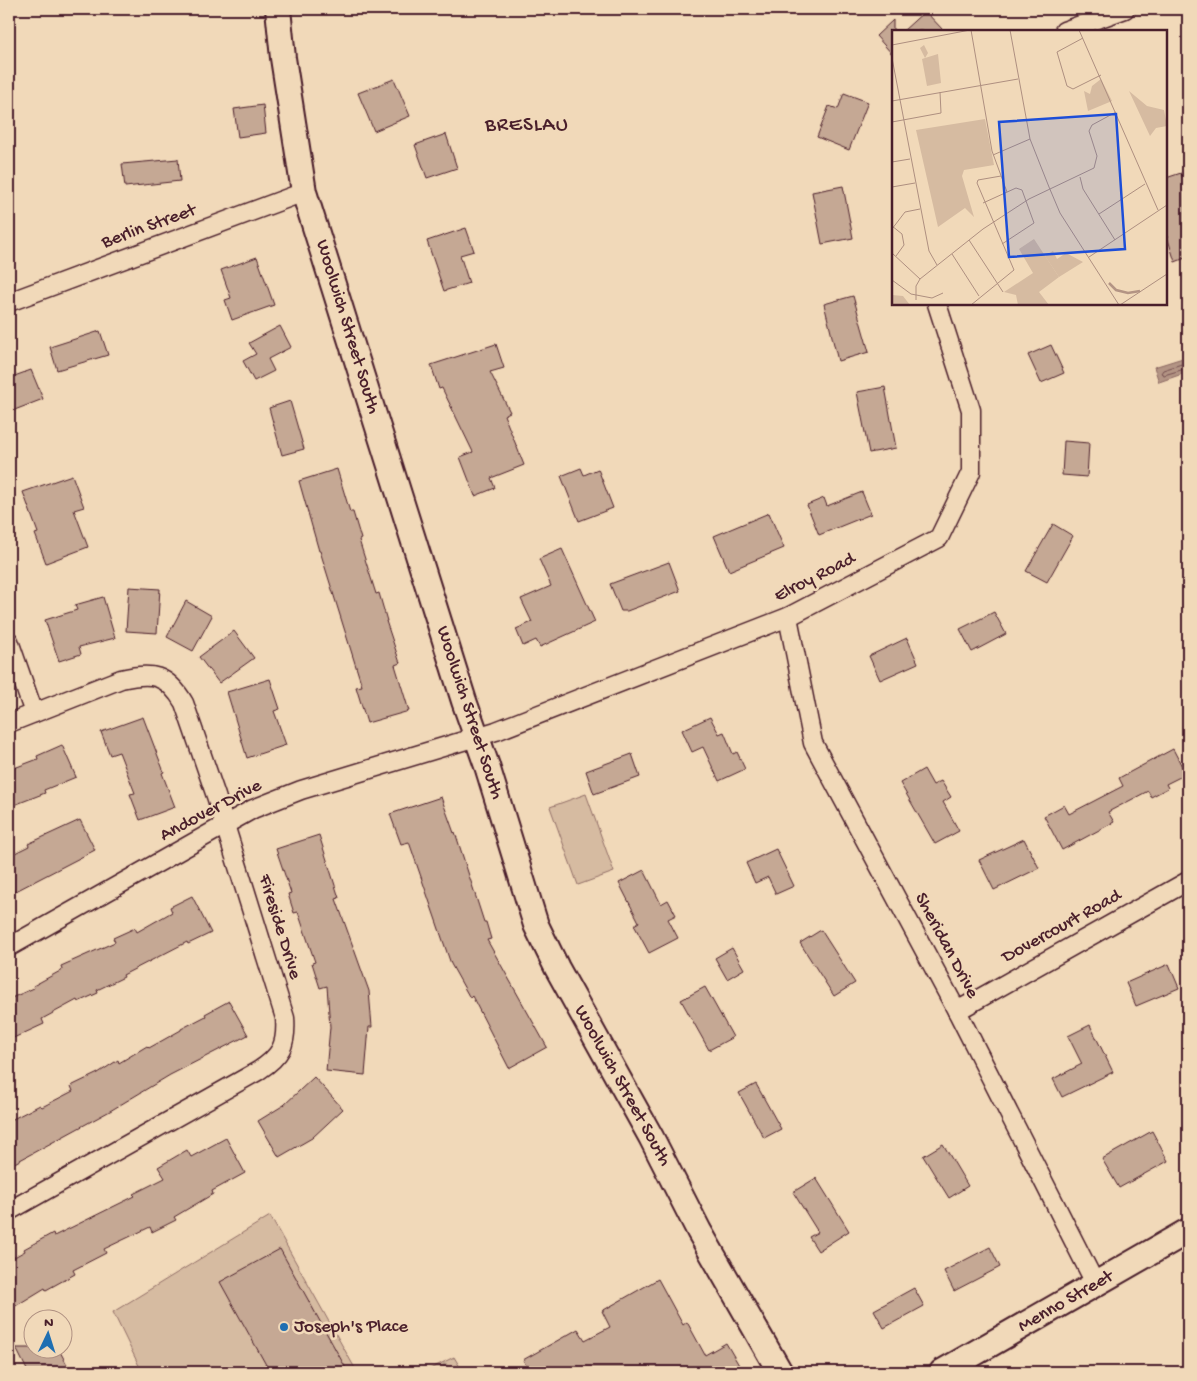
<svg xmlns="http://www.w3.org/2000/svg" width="1197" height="1381" font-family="'Gochi Hand',sans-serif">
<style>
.green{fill:#d6bba1;stroke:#906d66}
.cemetery{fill:url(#cemetery-stones);stroke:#906d66}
.water{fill:#b39484;stroke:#896560}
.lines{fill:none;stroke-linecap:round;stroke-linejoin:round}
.shore{stroke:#744e4f;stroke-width:1}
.building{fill:#c5a894;stroke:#4a1f2b}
.street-casing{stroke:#4a1f2b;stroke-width:21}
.secondary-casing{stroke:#4a1f2b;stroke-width:28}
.street{stroke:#f1d9b9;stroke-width:18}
.secondary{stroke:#f1d9b9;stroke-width:24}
.poi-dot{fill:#1f6fb2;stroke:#f1d9b9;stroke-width:2}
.labels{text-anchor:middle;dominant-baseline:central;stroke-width:5;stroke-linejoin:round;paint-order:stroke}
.street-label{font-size:19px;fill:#4a1f2b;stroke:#f1d9b9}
.poi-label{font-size:19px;fill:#4a1f2b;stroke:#f1d9b9;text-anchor:start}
.quarter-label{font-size:21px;letter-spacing:1px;fill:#4a1f2b;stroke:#f1d9b9}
.inset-river{fill:none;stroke:#b39484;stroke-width:2.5}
.inset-road{fill:none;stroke:#ae8f80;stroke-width:1}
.view{fill:#1d4ed8;fill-opacity:0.15;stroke:#1d4ed8;stroke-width:2.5}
.inset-edge{fill:none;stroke:#4a1f2b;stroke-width:2.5}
</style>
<defs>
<pattern id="cemetery-stones" width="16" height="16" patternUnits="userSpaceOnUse" patternTransform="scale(1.25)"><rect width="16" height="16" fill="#d6bba1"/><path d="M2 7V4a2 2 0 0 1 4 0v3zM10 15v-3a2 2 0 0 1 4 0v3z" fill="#b9a08b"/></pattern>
</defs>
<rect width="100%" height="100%" fill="#f1d9b9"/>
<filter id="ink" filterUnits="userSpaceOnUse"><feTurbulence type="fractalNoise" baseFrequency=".02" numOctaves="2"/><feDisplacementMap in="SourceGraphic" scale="10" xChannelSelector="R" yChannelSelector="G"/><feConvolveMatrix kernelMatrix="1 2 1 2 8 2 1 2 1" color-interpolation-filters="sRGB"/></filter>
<g filter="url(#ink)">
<!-- green -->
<g class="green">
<path d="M586 794 614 872 578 885 550 807Z"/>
<path d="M270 1216 357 1372H142L113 1312Z"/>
</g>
<!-- cemetery -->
<path class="cemetery" d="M454 1357 463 1372H424Z"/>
<!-- water -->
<path class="water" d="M1186 357 1188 372 1159 382 1154 367Z"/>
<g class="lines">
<!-- shore -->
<path class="shore" d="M1188 362 1163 370 1161 373 1164 375 1188 368"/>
</g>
<!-- building -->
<g class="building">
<path d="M925 11 944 31H903Z"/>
<path d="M893 20V55L876 36Z"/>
<path d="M394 79 410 116 374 131 358 93Z"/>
<path d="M844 93 868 102 849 150 817 137 829 106 838 109Z"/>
<path d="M263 105 266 133 238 137 234 109Z"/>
<path d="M446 134 457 168 427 178 415 145Z"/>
<path d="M178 159 180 181 125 187 122 164Z"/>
<path d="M1181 173 1188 196V257L1175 262 1166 233V178Z"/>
<path d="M843 186 853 238 822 244 812 192Z"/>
<path d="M466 228 474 251 460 255 469 283 444 291 427 241Z"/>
<path d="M257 257 274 305 232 320 225 300 231 298 221 270Z"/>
<path d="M853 296 869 352 838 361 824 304Z"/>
<path d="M280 326 291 347 268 359 274 371 254 381 243 361 256 354 249 343Z"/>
<path d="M100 331 108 355 57 370 50 347Z"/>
<path d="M496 344 504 368 490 372 510 412 504 415 524 465 491 478 495 488 475 496 460 457 473 452 442 388 439 389 431 365Z"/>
<path d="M1051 345 1064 373 1041 383 1028 355Z"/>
<path d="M31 370 43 399 12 411 9 403V378Z"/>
<path d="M885 387 896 448 869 453 857 392Z"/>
<path d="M290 401 304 449 282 455 269 408Z"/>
<path d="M1064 441 1089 443 1087 477 1062 475Z"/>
<path d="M581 468 584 475 598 469 613 508 579 521 561 476Z"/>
<path d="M337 469 350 512H353L361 539 359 540 376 594 379 593 387 621H386L400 663 395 665 409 711 367 723 356 687 362 686 320 551H319L299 481Z"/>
<path d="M72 475 84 507 74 510 88 547 46 563 35 534 38 533 23 492Z"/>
<path d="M862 492 871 514 819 535 807 505 824 498 827 506Z"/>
<path d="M769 513 784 548 729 571 714 536Z"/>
<path d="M1053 524 1073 536 1047 582 1026 571Z"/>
<path d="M562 549 595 622 540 647 536 640 523 646 516 629 532 622 521 599 551 586 539 559Z"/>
<path d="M669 562 680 591 627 611H621L610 584Z"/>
<path d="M129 587 160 589 157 633 126 631Z"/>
<path d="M103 597 115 638 79 647 81 654 59 661 45 620 77 610 75 605Z"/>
<path d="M186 601 212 616 193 651 167 637Z"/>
<path d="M994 612 1006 634 972 652 960 629Z"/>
<path d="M234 631 254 658 219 683 199 657Z"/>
<path d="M907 638 918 663 880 680 869 656Z"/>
<path d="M270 679 280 709 274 711 286 745 247 758 227 692Z"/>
<path d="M143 717 164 772 162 773 175 807 140 820 130 794 135 793 119 752 110 755 101 732Z"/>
<path d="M710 717 719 734 724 732 733 754 737 752 745 769 719 781 703 747 692 752 682 730Z"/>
<path d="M62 745 76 777 44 790 45 793 9 807V770L38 759 37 756Z"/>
<path d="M1173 749 1186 774 1166 784 1168 788 1151 797 1148 791 1108 812 1114 822 1062 850 1044 816 1064 805 1069 814 1123 786 1119 778Z"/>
<path d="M632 754 640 777 594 794 586 771Z"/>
<path d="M924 769 933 785 941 781 951 797 943 802 959 831 935 844 900 783Z"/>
<path d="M441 797 454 833 455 832 484 922H486L491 939 487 940 547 1047 509 1068 472 996 470 998 451 964 409 842 401 844 390 814Z"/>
<path d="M80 820 95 850 14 892 9 882V856L29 846 28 844Z"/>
<path d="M319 835 339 898 336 899 369 991 372 1027H369L365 1075 326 1071 330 1027 327 986 320 988 312 963 315 962 298 912 294 913 288 894 291 893 276 849Z"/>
<path d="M1024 839 1039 868 994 890 979 860Z"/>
<path d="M776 849 794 886 776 894 768 877 755 883 746 863Z"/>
<path d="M644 870 661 904 668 900 676 915 668 919 678 938 649 953 634 925 639 922 619 883Z"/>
<path d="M192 896 211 933 188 944 187 942 123 975 124 977 97 990 98 993 78 1002 77 1000 42 1019 44 1024 9 1040V999L34 988 33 986 62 970 61 966 115 942 113 938 135 928 137 932 172 912 170 907Z"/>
<path d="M821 930 855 983 834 996 800 943Z"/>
<path d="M732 948 744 969 727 979 715 958Z"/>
<path d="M1169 964 1179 988 1136 1006 1126 983Z"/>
<path d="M705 987 733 1037 709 1050 681 1000Z"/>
<path d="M229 1001 248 1035 170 1075 110 1111 9 1166V1121L40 1105 42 1107 73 1091 71 1086 98 1073 118 1060 119 1063 147 1046 149 1048 181 1030V1029L206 1016 205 1014Z"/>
<path d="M1090 1025 1113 1072 1062 1097 1053 1079 1082 1064 1068 1036Z"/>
<path d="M314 1077 343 1109 312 1138 279 1157 258 1121 284 1105Z"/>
<path d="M756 1084 781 1129 764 1138 739 1093Z"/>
<path d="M1152 1131 1168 1161 1119 1188 1102 1159Z"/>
<path d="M226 1138 245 1173 212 1191 213 1194 174 1217 176 1220 152 1232 150 1227 104 1249 106 1253 73 1270 75 1274 46 1290 45 1288 9 1310V1260L25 1251 24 1249 53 1233 54 1236 135 1196 133 1194 165 1178 158 1167 187 1150 191 1157Z"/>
<path d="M943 1144 968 1186 949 1198 923 1156Z"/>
<path d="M816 1178 849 1231 818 1251 809 1237 818 1232 793 1192Z"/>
<path d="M990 1247 1000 1267 954 1291 944 1271Z"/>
<path d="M280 1249 348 1372H270L220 1282Z"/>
<path d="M658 1279 683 1325 687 1322 705 1355 726 1343 743 1372H530L523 1360 578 1329 585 1340 610 1327 602 1311Z"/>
<path d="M914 1288 924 1306 884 1328 874 1310Z"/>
<path d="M16 1348H58L71 1372H28Z"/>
</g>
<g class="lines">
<!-- street casing -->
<g class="street-casing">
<g id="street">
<path d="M1064 31 1125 9"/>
<path d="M9 302 304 192"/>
<path d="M788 617 813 743 957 1011 1096 1285"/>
<path d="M9 641 34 713"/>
<path d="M9 723 121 679C152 672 167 674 184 703L216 796 285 1018C287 1045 281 1056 258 1071L9 1211"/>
<path d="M9 947 253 809 301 790 496 731 788 617 939 538 971 472V410L937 304"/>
<path d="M957 1011 1188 881"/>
</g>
</g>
<!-- secondary casing -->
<g class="secondary-casing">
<g id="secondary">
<path d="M278 9 283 58 304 192 464 701 487 766 536 925 557 968 651 1137 699 1231 780 1372"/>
<path d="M942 1372 1188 1231"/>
</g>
</g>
<!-- street -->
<use href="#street" class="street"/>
<!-- secondary -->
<use href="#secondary" class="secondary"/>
</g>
</g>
<!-- markers -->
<circle class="poi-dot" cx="284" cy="1327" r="5"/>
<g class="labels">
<!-- street labels -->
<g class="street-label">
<text transform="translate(149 227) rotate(-20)">Berlin Street</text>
<text transform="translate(347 327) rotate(73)">Woolwich Street South</text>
<text transform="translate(815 578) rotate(-27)">Elroy Road</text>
<text transform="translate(469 713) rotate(72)">Woolwich Street South</text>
<text transform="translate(211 811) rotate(-28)">Andover Drive</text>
<text transform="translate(279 927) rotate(73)">Fireside Drive</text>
<text transform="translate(1062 927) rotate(-29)">Dovercourt Road</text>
<text transform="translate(946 946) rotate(62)">Sheridan Drive</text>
<text transform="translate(622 1086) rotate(61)">Woolwich Street South</text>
<text transform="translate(1066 1302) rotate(-30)">Menno Street</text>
</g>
<!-- poi labels -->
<g class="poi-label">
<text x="294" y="1327">Joseph's Place</text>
</g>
<!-- quarter labels -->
<g class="quarter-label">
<text x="527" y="126">BRESLAU</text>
</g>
</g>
<!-- overview -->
<g transform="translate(892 30)">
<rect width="275" height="275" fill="#f1d9b9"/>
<path d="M32 15 36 23 33 28 46 24 49 53 35 56 30 29 33 28 28 18ZM237 61 255 76 272 80 275 96 264 98 258 106ZM93 89 102 135 72 140 70 146 82 187 73 178 46 197 24 100ZM142 209 167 247 147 262 157 275H126L124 265 112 262 141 243 127 219ZM0 265 11 266 18 275H0Z" fill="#d6bba1"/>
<path d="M209 49 220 71 196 81 192 61 198 64 200 56Z" fill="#d6bba1"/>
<path d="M161 221 165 229 174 223 191 232 167 247 153 226Z" fill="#d6bba1"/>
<path class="inset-river" d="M217 253 224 260 236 263 248 261"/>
<path class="inset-road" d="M79 0 100 121 115 162M118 0 138 109 157 157 168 183 227 275M187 0 266 180M191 8 165 22 175 56 181 59 209 45M0 15 78 0M0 28 37 221 45 235M0 71 126 49M0 92 49 83 48 62M101 125 138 109M0 132 18 129M188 147 191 159 223 210M0 157 23 153M91 173 124 158 130 160 142 193 110 214M207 184 253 154M0 196 10 204 12 215 4 226M0 199 13 182 28 179M77 210 111 262M0 223 28 249M60 224 87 266M197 227 275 175M0 250 19 264 40 268 51 263M24 270V256L28 249 91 199 137 169 202 138 205 126 197 101 200 95 224 82M79 275 122 240 85 153 86 150 109 146M228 275 275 244"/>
<path class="view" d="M224 84 233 219 117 227 107 92Z"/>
<rect width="275" height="275" class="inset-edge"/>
</g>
<!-- margin -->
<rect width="1197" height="1381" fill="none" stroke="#f1d9b9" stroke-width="30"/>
<rect x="15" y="15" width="1167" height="1351" fill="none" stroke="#4a1f2b" stroke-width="2" filter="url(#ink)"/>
<!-- north arrow -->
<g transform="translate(48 1334) rotate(4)"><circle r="24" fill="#f1d9b9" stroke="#ae8f80"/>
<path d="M0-4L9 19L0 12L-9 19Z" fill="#1f6fb2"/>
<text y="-8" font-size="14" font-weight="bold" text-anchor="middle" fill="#4a1f2b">N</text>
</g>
</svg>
